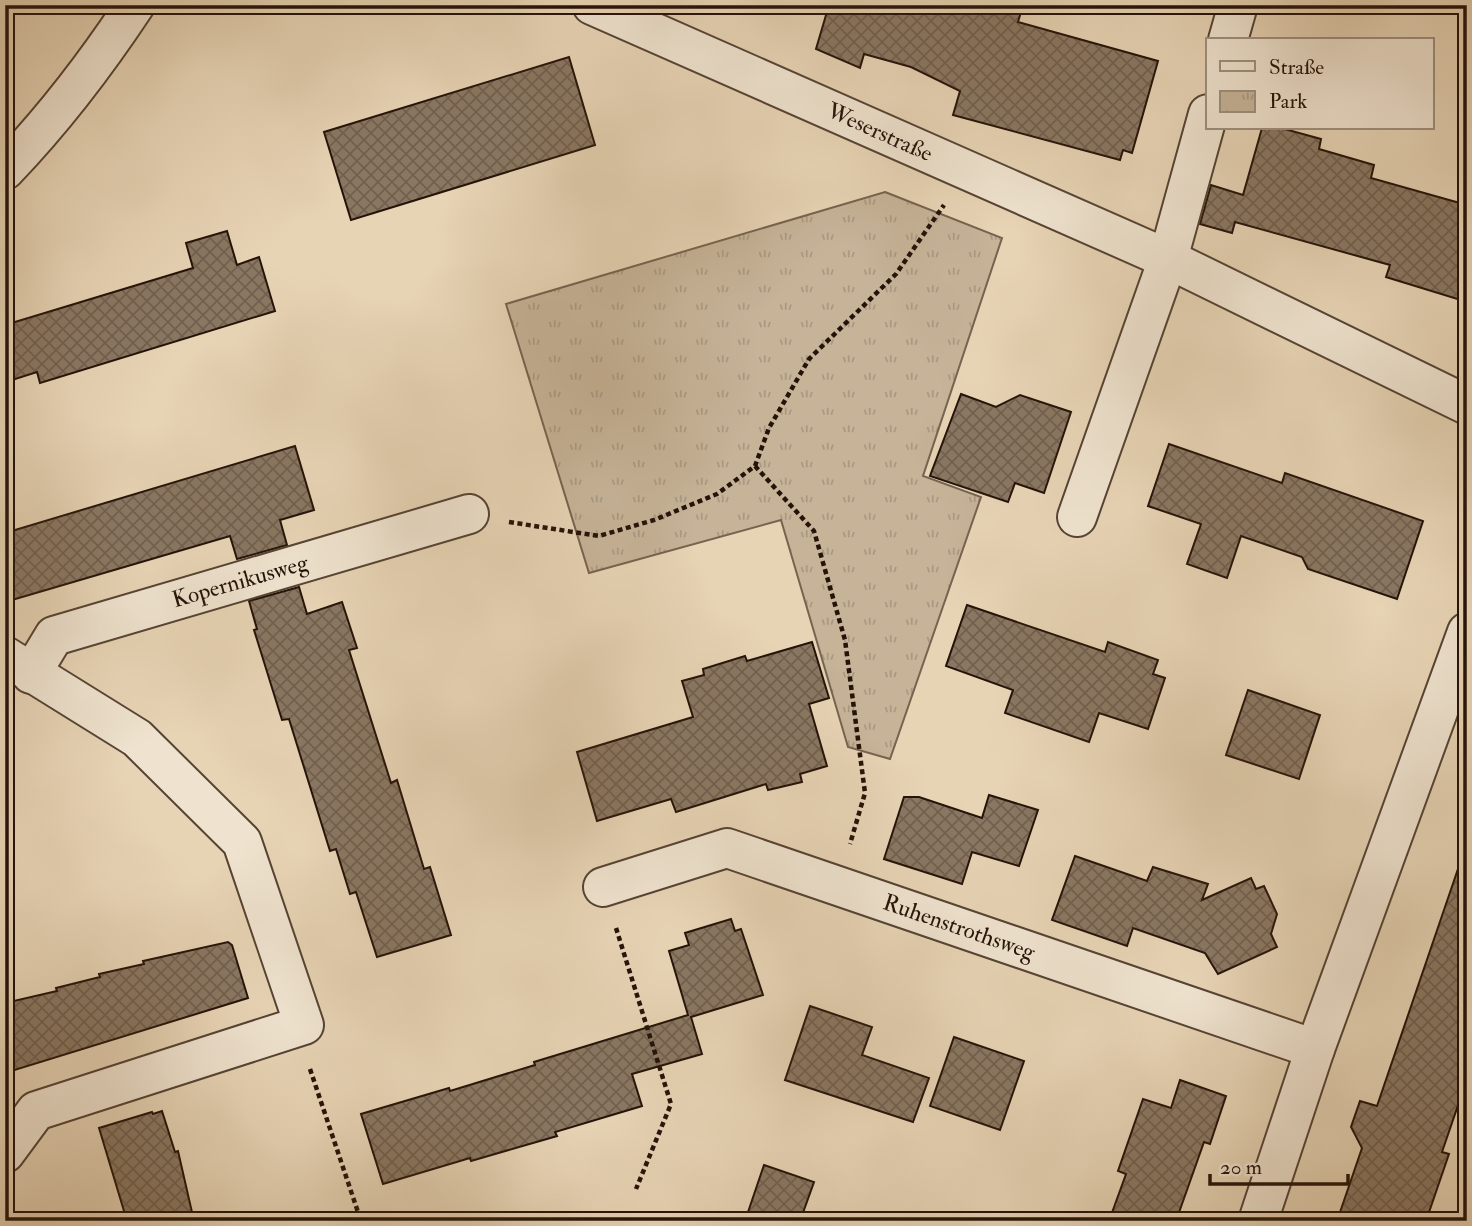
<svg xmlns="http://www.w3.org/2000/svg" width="1472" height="1226" font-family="'IM FELL Double Pica',serif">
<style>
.park{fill:url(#park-tufts);stroke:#766350;stroke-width:2}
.building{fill:url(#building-cross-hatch);stroke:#251309;stroke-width:2}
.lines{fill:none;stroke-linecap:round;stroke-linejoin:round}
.minor-casing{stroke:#564334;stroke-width:42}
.path{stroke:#251309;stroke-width:4.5;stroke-dasharray:5 3.5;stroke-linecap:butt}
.minor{stroke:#efe3cf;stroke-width:38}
.labels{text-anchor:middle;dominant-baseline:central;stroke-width:5;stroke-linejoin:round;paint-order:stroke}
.street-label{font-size:23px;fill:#251309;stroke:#efe3cf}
</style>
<defs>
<pattern id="park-tufts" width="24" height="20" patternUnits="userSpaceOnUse" patternTransform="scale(1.75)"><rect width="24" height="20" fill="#c6b398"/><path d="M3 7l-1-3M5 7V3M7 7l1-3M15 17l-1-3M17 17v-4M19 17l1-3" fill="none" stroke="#aa9982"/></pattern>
<pattern id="building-cross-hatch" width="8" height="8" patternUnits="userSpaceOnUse" patternTransform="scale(1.75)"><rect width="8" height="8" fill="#8a7762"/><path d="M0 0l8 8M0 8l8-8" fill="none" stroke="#71604f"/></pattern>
</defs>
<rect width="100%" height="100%" fill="#e7d4b5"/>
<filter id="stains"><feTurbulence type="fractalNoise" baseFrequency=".00286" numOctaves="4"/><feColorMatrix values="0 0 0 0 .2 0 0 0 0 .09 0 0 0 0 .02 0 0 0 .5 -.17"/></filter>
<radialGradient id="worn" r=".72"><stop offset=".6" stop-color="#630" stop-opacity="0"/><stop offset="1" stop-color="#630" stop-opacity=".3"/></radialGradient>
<!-- park -->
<path class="park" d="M885 192 1002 238 923 476 981 497 890 759 848 747 781 520 589 573 506 304Z"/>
<!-- building -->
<g class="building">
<path d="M829 5H1023L1018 22 1158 61 1132 153 1123 150 1120 160 953 115 960 91 911 67 864 54 860 68 816 49Z"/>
<path d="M569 57 595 145 351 220 324 132Z"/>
<path d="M1262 128H1281L1321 139 1319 149 1374 165 1371 178 1467 205V302L1386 277 1390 265 1235 222 1232 233 1200 224 1211 185 1243 195Z"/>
<path d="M227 231 237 265 259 257 275 311 40 383 37 372 12 380 5 358V325L193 268 186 243Z"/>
<path d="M961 394 996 407 1020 395 1071 412 1044 493 1015 483 1008 502 930 476Z"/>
<path d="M1169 444 1282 483 1285 473 1423 521 1397 599 1308 569 1302 557 1241 536 1227 578 1187 564 1201 524 1148 506Z"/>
<path d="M295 446 314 510 280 520 287 545 237 559 230 536 12 600 5 578V533Z"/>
<path d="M299 587 307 614 342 602 357 648 349 650 391 783 397 780 424 869 430 867 451 935 377 957 356 892 350 894 336 849 330 851 289 719 282 720 254 630 257 629 249 601Z"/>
<path d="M967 605 1105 652 1108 642 1158 660 1153 674 1165 678 1148 729 1099 713 1089 742 1005 713 1013 690 946 666Z"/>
<path d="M812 642 829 698 809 704 827 766 800 774 802 782 768 790 766 784 676 812 671 799 597 821 577 752 693 717 682 681 704 675 703 669 745 656 747 661Z"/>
<path d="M1248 690 1320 715 1299 779 1226 755Z"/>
<path d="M989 795 1038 810 1019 866 972 852 962 884 884 859 904 797H919L982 818Z"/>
<path d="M1075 856 1147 881 1153 867 1208 884 1202 900 1251 878 1256 889 1264 886 1277 914 1271 934 1277 947 1218 974 1205 953 1133 928 1127 946 1052 920Z"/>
<path d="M1460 863 1467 864V1079L1442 1152 1449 1154 1426 1221H1337L1362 1148 1351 1127 1360 1101 1377 1106Z"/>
<path d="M731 919 735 931 741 929 763 995 691 1017 702 1054 632 1074 642 1106 555 1132 557 1136 471 1161 470 1158 383 1184 361 1114 449 1088 450 1091 535 1065 534 1062 688 1015 669 951 689 945 685 933Z"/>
<path d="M228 942 232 945 248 998 5 1073V1003L57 991 56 988 100 977 99 974 144 964 143 961Z"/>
<path d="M810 1006 872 1027 862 1055 929 1078 913 1122 785 1080Z"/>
<path d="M954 1037 1024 1061 1000 1130 930 1106Z"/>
<path d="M1180 1080 1226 1096 1210 1144 1204 1142 1176 1221H1109L1126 1174 1118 1171 1143 1099 1171 1108Z"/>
<path d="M162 1111 175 1152 178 1151 194 1221H127L99 1128 152 1112 153 1114Z"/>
<path d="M764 1165 814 1182 800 1221H745Z"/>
</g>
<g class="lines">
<!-- minor casing -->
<g class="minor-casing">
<g id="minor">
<path d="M592 5 1168 259 1467 405"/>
<path d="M1228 40 1238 5"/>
<path d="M5 170C54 119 96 64 135 5"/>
<path d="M1077 517 1168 259 1208 114"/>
<path d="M5 656 137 738 242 842 304 1025 36 1111 5 1153"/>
<path d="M31 674 54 636 469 514"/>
<path d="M603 887 727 848 1315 1049"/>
<path d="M1258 1221 1315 1049 1467 632"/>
</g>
</g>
<!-- path -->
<g class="path">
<path d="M755 466 814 531 845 640 865 793 850 844"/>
<path d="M509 522 599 536 654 520 717 494 755 466 769 428 809 359 896 274 944 205"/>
<path d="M616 928 671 1104 636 1189"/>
<path d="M310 1069 361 1221"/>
</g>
<!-- minor -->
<use href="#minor" class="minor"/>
</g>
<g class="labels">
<!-- street labels -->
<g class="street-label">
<text transform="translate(880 132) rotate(24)">Weserstraße</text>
<text transform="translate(240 581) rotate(-16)">Kopernikusweg</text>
<text transform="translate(959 927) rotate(19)">Ruhenstrothsweg</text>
</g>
</g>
<!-- margin -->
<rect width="1472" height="1226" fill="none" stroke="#e7d4b5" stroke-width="28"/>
<rect x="7" y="7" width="1458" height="1212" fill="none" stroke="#251309" stroke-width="3.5"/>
<rect x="14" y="14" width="1444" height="1198" fill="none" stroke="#251309" stroke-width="2"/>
<!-- legend -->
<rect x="1206" y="38" width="228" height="91" fill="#efe3cf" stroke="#9e9080" stroke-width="2"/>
<rect x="1220" y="61" width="35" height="10" fill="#efe3cf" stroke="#9e9080" stroke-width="2"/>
<text x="1269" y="74" font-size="21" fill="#251309">Straße</text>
<rect x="1220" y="91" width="35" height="21" fill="url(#park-tufts)" stroke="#9e9080" stroke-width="2"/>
<text x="1269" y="108" font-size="21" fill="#251309">Park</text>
<!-- scale -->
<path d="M1210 1174v10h138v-10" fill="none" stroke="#251309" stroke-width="3.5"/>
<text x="1220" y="1174" font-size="21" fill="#251309" stroke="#efe3cf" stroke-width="5" paint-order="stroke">20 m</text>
<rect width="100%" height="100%" filter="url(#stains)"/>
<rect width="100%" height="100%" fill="url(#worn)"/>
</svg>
